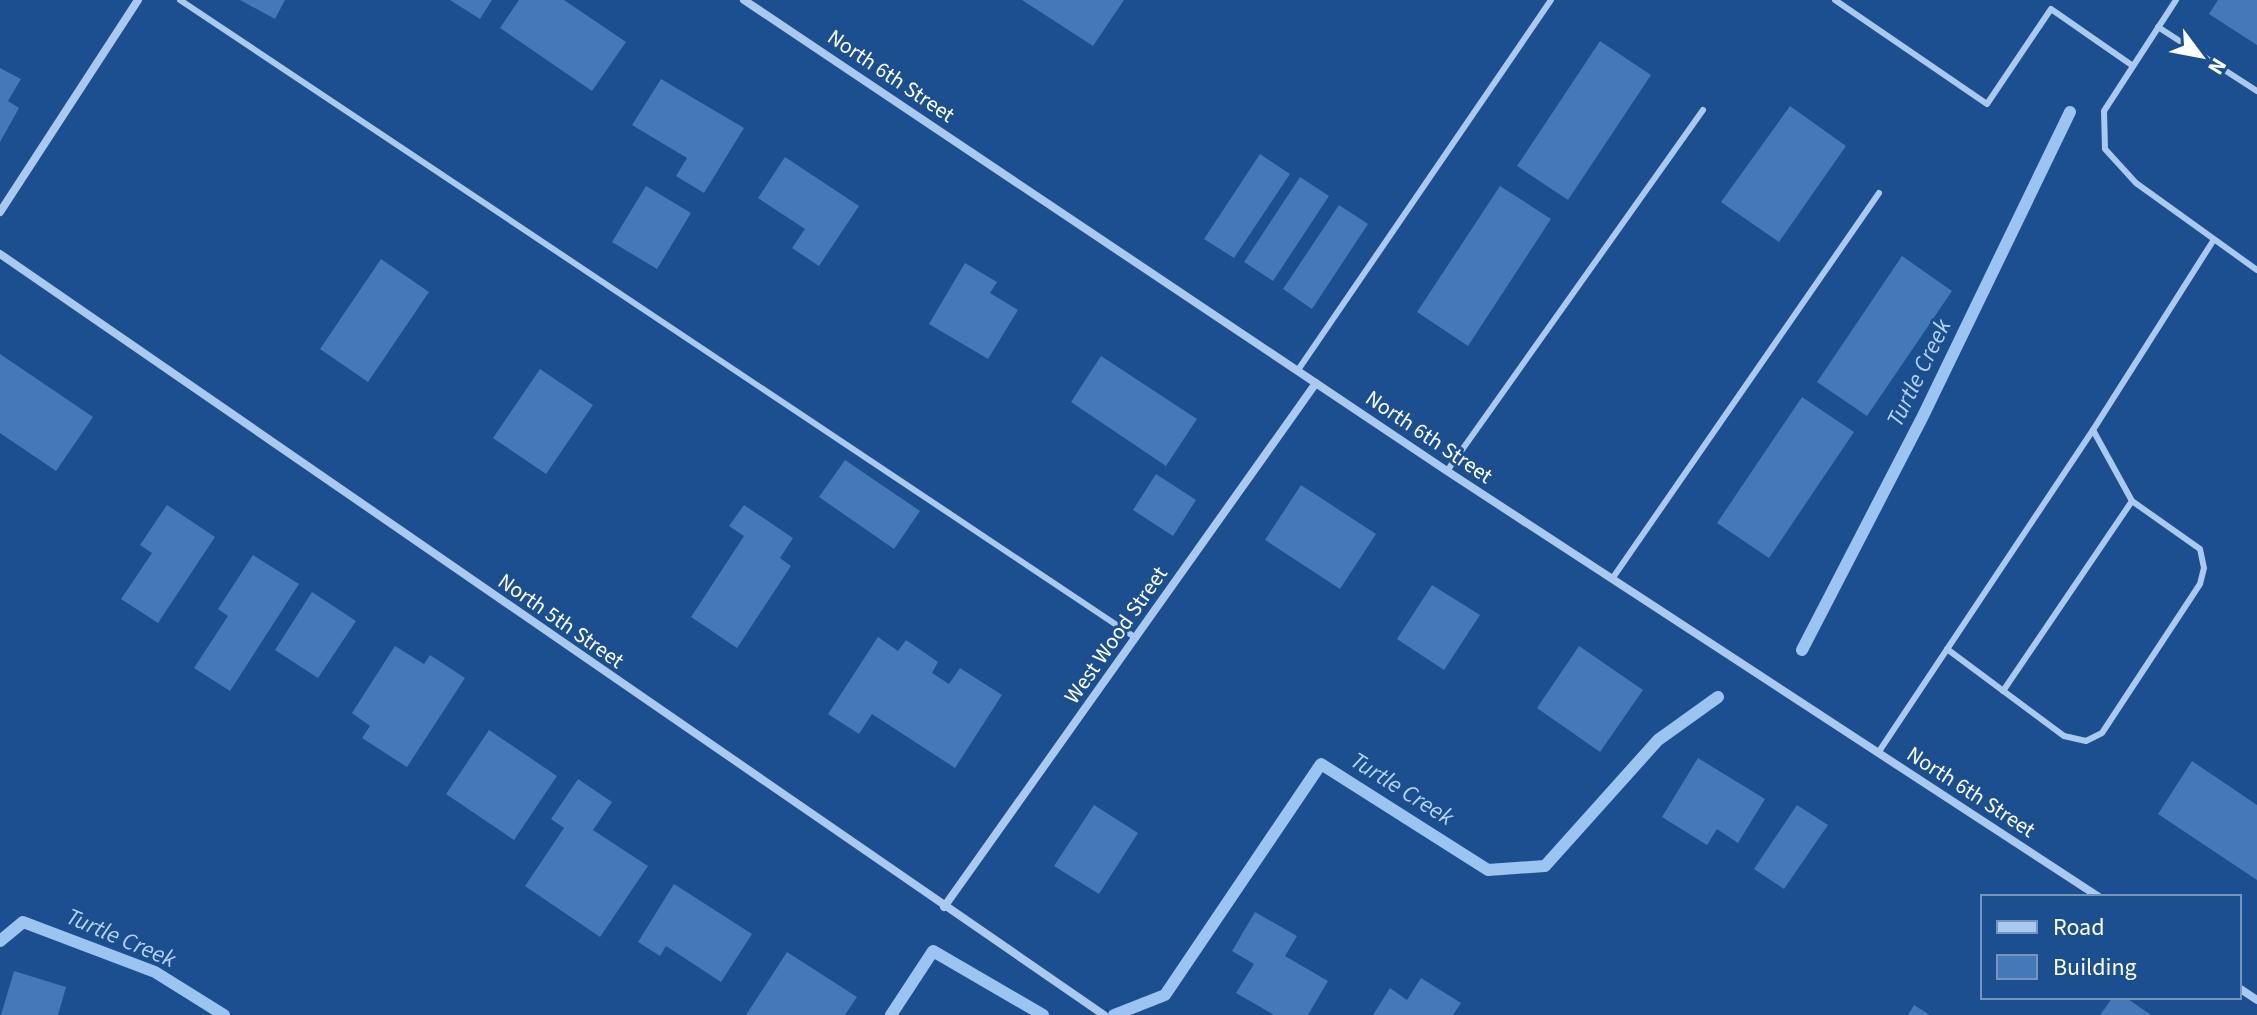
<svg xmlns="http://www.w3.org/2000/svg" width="2257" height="1015" font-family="'Source Sans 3',sans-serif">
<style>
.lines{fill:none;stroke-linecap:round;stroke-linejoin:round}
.stream{stroke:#9cc4f0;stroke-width:12}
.building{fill:#4478b7}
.service{stroke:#a9c9ee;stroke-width:6}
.minor{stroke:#a9c9ee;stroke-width:8}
.labels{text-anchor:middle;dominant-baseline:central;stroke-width:6;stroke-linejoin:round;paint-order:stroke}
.street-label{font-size:22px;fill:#fff;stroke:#1b4f8f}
.water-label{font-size:24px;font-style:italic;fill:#b5d3f5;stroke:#1b4f8f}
</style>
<rect width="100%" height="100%" fill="#1b4f8f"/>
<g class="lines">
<!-- stream -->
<g class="stream">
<path d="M1802 650 1923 416 2070 112"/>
<path d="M0 941 23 922 155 972 224 1015"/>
<path d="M891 1015 933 951 1043 1015"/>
<path d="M1114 1015 1165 995 1321 764 1488 870 1545 866 1658 740 1718 697"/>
</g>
</g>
<!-- building -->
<g class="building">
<path d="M240 0H285L275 19Z"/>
<path d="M450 0H492L480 19Z"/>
<path d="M519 0H564L626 42 592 91 500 28Z"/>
<path d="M1022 0H1124L1093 46Z"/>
<path d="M2218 0H2257V45L2209 14Z"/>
<path d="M1600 41 1651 75 1568 200 1517 166Z"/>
<path d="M0 68 21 79 8 101 19 108 0 142Z"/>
<path d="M661 79 744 128 704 193 676 176 687 158 632 125Z"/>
<path d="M1790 106 1846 146 1779 242 1721 202Z"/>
<path d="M1260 154 1290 174 1234 258 1204 239Z"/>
<path d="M785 157 859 206 819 266 792 248 805 229 758 198Z"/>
<path d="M1300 177 1329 196 1273 281 1244 262Z"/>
<path d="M646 186 691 213 657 269 612 242Z"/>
<path d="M1500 186 1551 219 1468 346 1417 312Z"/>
<path d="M1339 205 1368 224 1312 309 1283 289Z"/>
<path d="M1902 256 1952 291 1867 416 1817 382Z"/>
<path d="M381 259 429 292 368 382 320 349Z"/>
<path d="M965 263 997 282 990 293 1018 310 988 359 929 324Z"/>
<path d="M0 354 93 417 56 471 0 433Z"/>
<path d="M1101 356 1197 419 1166 466 1071 402Z"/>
<path d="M540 369 593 405 546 474 493 438Z"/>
<path d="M1802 397 1854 432 1769 558 1717 523Z"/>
<path d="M845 460 920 511 894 549 819 497Z"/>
<path d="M1156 474 1196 500 1173 536 1133 510Z"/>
<path d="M1301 485 1376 534 1340 589 1265 540Z"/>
<path d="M167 505 215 537 158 623 121 599 152 553 140 545Z"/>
<path d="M744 505 793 538 780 558 791 566 737 648 691 617 744 536 729 526Z"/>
<path d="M253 555 299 584 230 691 194 668 228 616 218 609Z"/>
<path d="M1432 585 1480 615 1444 670 1397 639Z"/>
<path d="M312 592 356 621 318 678 275 650Z"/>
<path d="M878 637 898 651 906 640 938 662 932 673 949 684 960 668 1002 695 955 768 872 714 859 734 828 714Z"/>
<path d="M395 646 424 664 430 655 465 678 407 767 362 738 370 726 352 713Z"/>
<path d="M1579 646 1643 690 1600 752 1537 708Z"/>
<path d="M489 730 557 776 514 840 446 794Z"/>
<path d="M1698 758 1765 799 1738 843 1717 829 1707 845 1662 817Z"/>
<path d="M2192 761 2257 805V880L2158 814Z"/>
<path d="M578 779 612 802 593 830 648 866 600 937 525 886 564 828 551 819Z"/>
<path d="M1094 805 1138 833 1099 894 1054 866Z"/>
<path d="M1797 805 1828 825 1784 889 1754 869Z"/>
<path d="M674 884 752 934 721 982 666 946 660 956 638 942Z"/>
<path d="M1255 912 1297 936 1285 956 1328 981 1308 1015H1274L1236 993 1254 964 1232 951Z"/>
<path d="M787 952 857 997 845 1015H746Z"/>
<path d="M14 971 66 987 58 1015H1Z"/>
<path d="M1421 978 1461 1003 1453 1015H1373L1390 988 1407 1000Z"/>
<path d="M2113 997H2125L2151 1015H2100Z"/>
<path d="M1914 1005 1930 1015H1908Z"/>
</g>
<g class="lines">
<!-- service -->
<g class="service">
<path d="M180 0 1136 638"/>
<path d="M1835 0 1987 104 2051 9 2133 66"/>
<path d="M2176 0 2104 111 2105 149 2136 183 2257 270"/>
<path d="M2158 27 2257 91"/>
<path d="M1298 370 1551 0"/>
<path d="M1447 471 1703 110"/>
<path d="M1612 579 1879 193"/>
<path d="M1947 649 2064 736 2086 741 2102 733 2200 584 2204 568 2200 549 2132 501 2093 430"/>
<path d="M2003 691 2132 501"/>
<path d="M1878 753 2093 430 2213 241"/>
</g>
<!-- minor -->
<g class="minor">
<path d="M744 0 1447 471 2099 897"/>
<path d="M0 212 138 0"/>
<path d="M0 254 1104 1015"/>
<path d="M944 907 1316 383"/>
<path d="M2239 988 2257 1000"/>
</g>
</g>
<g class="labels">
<!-- street labels -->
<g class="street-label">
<text transform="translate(891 76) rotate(34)">North 6th Street</text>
<text transform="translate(1429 437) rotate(34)">North 6th Street</text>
<text transform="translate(561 621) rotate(35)">North 5th Street</text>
<text transform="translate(1116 635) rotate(-55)">West Wood Street</text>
<text transform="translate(1971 792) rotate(33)">North 6th Street</text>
</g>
<!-- water labels -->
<g class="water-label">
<text transform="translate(1919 373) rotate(-64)">Turtle Creek</text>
<text transform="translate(1402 789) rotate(32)">Turtle Creek</text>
<text transform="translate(121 938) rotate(23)">Turtle Creek</text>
</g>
</g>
<!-- legend -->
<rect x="1981" y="895" width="260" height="104" fill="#1b4f8f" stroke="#7695bc" stroke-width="2"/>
<rect x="1997" y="921" width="40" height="12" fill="#a9c9ee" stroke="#7695bc" stroke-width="2"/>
<text x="2053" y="935" font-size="24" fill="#ffffff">Road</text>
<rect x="1997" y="955" width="40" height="24" fill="#4478b7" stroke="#7695bc" stroke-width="2"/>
<text x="2053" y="975" font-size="24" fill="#ffffff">Building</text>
<!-- north arrow -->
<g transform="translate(2201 56) rotate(122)" stroke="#1b4f8f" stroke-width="6" paint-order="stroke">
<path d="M0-6L14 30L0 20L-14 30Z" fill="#ffffff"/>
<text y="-12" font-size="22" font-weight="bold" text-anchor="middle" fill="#ffffff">N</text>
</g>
</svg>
